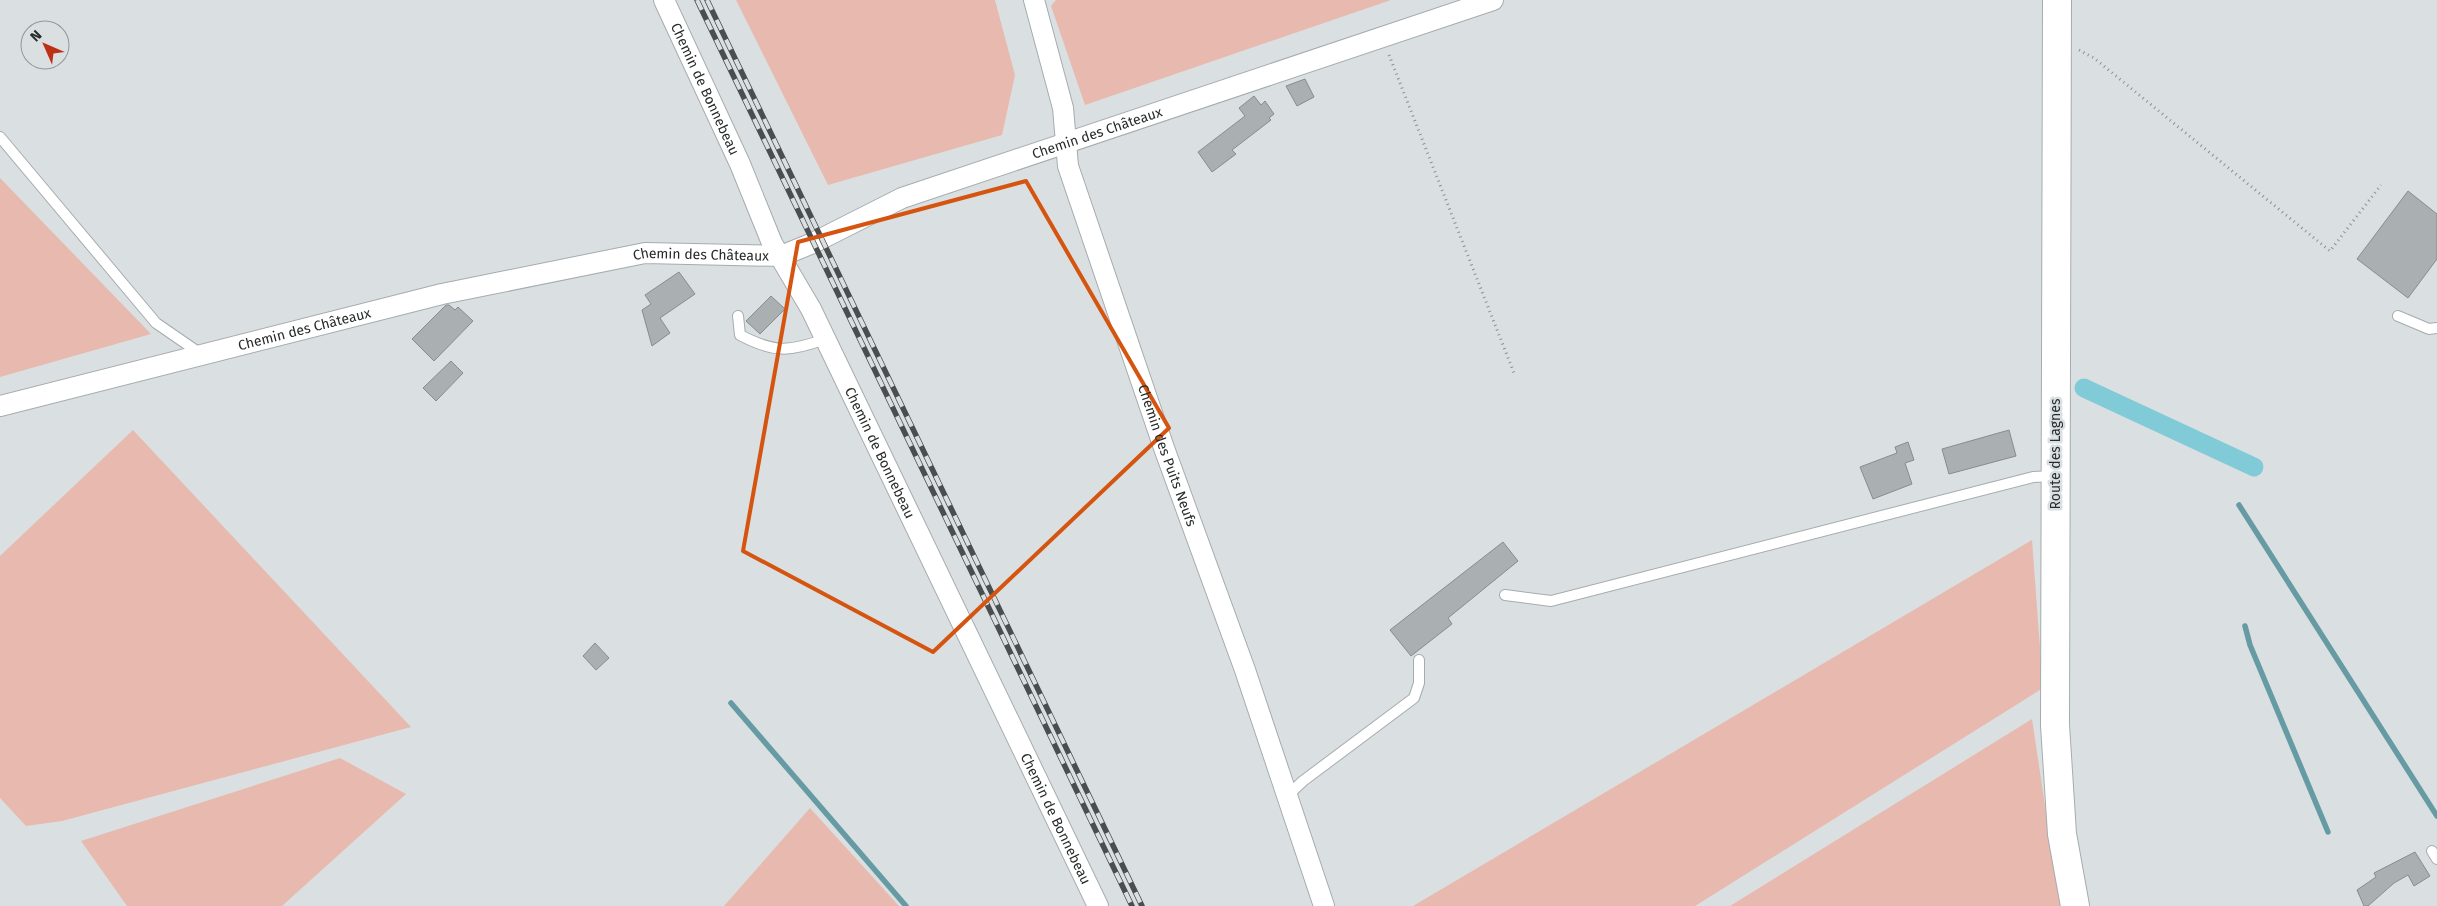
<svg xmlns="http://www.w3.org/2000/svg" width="2437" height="906" font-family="'Fira Sans',sans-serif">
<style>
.green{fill:#e8b9ae}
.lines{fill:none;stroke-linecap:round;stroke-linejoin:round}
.stream{stroke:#669ba4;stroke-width:5.5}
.canal{stroke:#81cbd8;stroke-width:19}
.building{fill:#aab0b1;stroke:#878c8d}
.lane-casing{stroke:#a6acae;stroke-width:12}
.street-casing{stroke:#a6acae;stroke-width:22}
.secondary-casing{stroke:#a6acae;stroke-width:30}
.path{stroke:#8c9091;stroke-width:3;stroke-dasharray:1 4;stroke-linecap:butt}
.lane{stroke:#fff;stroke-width:10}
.street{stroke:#fff;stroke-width:20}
.secondary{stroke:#fff;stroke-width:28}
.rail-casing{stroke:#4b4e4f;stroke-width:5.5}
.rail{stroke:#dae0e1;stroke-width:4;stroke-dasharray:11;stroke-linecap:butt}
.marked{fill:none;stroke:#d5540f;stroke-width:4;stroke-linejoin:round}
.labels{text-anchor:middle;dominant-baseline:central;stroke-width:5;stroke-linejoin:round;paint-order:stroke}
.street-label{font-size:14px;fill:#282b2b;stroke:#dae0e1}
</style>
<rect width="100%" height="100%" fill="#dae0e1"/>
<!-- green -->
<g class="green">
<path d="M736 0H995L1015 75 1002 135 828 185Z"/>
<path d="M1056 0H1391L1085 105 1051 6Z"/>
<path d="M0 178 151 334 0 377Z"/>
<path d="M133 430 411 727 62 821 26 826 0 798V556Z"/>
<path d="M2032 540 2043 688 1695 906H1413Z"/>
<path d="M2032 719 2060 906H1730Z"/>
<path d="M340 758 406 794 282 906H127L81 841Z"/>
<path d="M810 808 899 906H724Z"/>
</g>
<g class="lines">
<!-- stream -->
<g class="stream">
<path d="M2239 505 2437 816"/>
<path d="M2245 626 2250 645 2328 832"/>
<path d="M731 703 906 906"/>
</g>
<!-- canal -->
<path class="canal" d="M2084 388 2254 467"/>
</g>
<!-- building -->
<g class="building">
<path d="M1305 79 1314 97 1297 106 1286 86Z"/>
<path d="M1254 96 1261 105 1265 101 1274 114 1269 118 1271 120 1232 150 1236 154 1212 172 1198 152 1245 116 1239 108Z"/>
<path d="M2408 191 2437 214V259L2408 298 2357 259Z"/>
<path d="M679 272 695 294 660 318 670 333 652 346 642 310 651 304 645 295Z"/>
<path d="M771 296 785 309 760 334 746 321Z"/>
<path d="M446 305H449L455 310 458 307 473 321 434 361 412 339Z"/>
<path d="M451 361 463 373 436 401 423 388Z"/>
<path d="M2009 430 2016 456 1949 474 1942 449Z"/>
<path d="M1908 442 1914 460 1905 463 1912 484 1873 499 1860 467 1897 453 1895 447Z"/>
<path d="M1503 542 1518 561 1448 618 1452 624 1411 656 1390 630Z"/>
<path d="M595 643 609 658 596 670 583 656Z"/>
<path d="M2415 852 2430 876 2414 886 2408 875 2394 883 2368 906H2364L2357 890 2376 877 2374 873Z"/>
</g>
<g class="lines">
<!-- lane casing -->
<g class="lane-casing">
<g id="lane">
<path d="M0 137 156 323 201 354"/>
<path d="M738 316 740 335C774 353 790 352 825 339"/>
<path d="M2398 316 2429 329 2437 328"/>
<path d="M1505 595 1551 601 2033 477 2054 476"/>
<path d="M1287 796 1303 781 1414 698 1419 683V660"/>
<path d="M2432 851 2437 859"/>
</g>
</g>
<!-- street casing -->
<g class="street-casing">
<g id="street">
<path id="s1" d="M664 0 740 164 772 243 811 309 1098 906"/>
<path id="s2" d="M1034 0 1063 108 1068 166 1164 448 1245 670 1324 906"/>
<path id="s3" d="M0 406 442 294 645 253 781 256 813 243 902 198 1493 0"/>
</g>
</g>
<!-- secondary casing -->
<g class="secondary-casing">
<path id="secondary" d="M2057 0 2055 725 2062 834 2075 906"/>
</g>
<!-- path -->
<g class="path">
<path d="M2079 50 2094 58 2330 251 2381 185"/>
<path d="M1389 55 1514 373"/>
</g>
<!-- lane -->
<use href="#lane" class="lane"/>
<!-- street -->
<use href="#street" class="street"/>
<!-- secondary -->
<use href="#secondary" class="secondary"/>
<!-- rail casing -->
<g class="rail-casing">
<g id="rail">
<path d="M697 0 1132 906"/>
<path d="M707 0 1142 906"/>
</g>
</g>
<!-- rail -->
<use href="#rail" class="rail"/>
</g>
<!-- marked area -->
<path class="marked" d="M1026 181 1169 428 933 652 743 551 798 242Z"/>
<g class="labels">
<!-- street labels -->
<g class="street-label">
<text stroke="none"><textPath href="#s1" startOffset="98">Chemin de Bonnebeau</textPath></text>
<text stroke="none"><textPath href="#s3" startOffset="1139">Chemin des Châteaux</textPath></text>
<text stroke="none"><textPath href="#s3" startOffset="719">Chemin des Châteaux</textPath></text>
<text stroke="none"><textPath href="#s3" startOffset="314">Chemin des Châteaux</textPath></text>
<text stroke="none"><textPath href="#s1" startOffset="502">Chemin de Bonnebeau</textPath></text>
<text transform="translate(2055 454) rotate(-90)">Route des Lagnes</text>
<text stroke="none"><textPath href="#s2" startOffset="476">Chemin des Puits Neufs</textPath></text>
<text stroke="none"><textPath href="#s1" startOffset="908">Chemin de Bonnebeau</textPath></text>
</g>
</g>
<!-- north arrow -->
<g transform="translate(45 45) rotate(315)"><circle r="24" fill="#dae0e1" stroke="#939898"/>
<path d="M0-4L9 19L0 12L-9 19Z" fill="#bc3015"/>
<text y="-8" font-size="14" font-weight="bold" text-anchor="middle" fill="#282b2b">N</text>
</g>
</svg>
